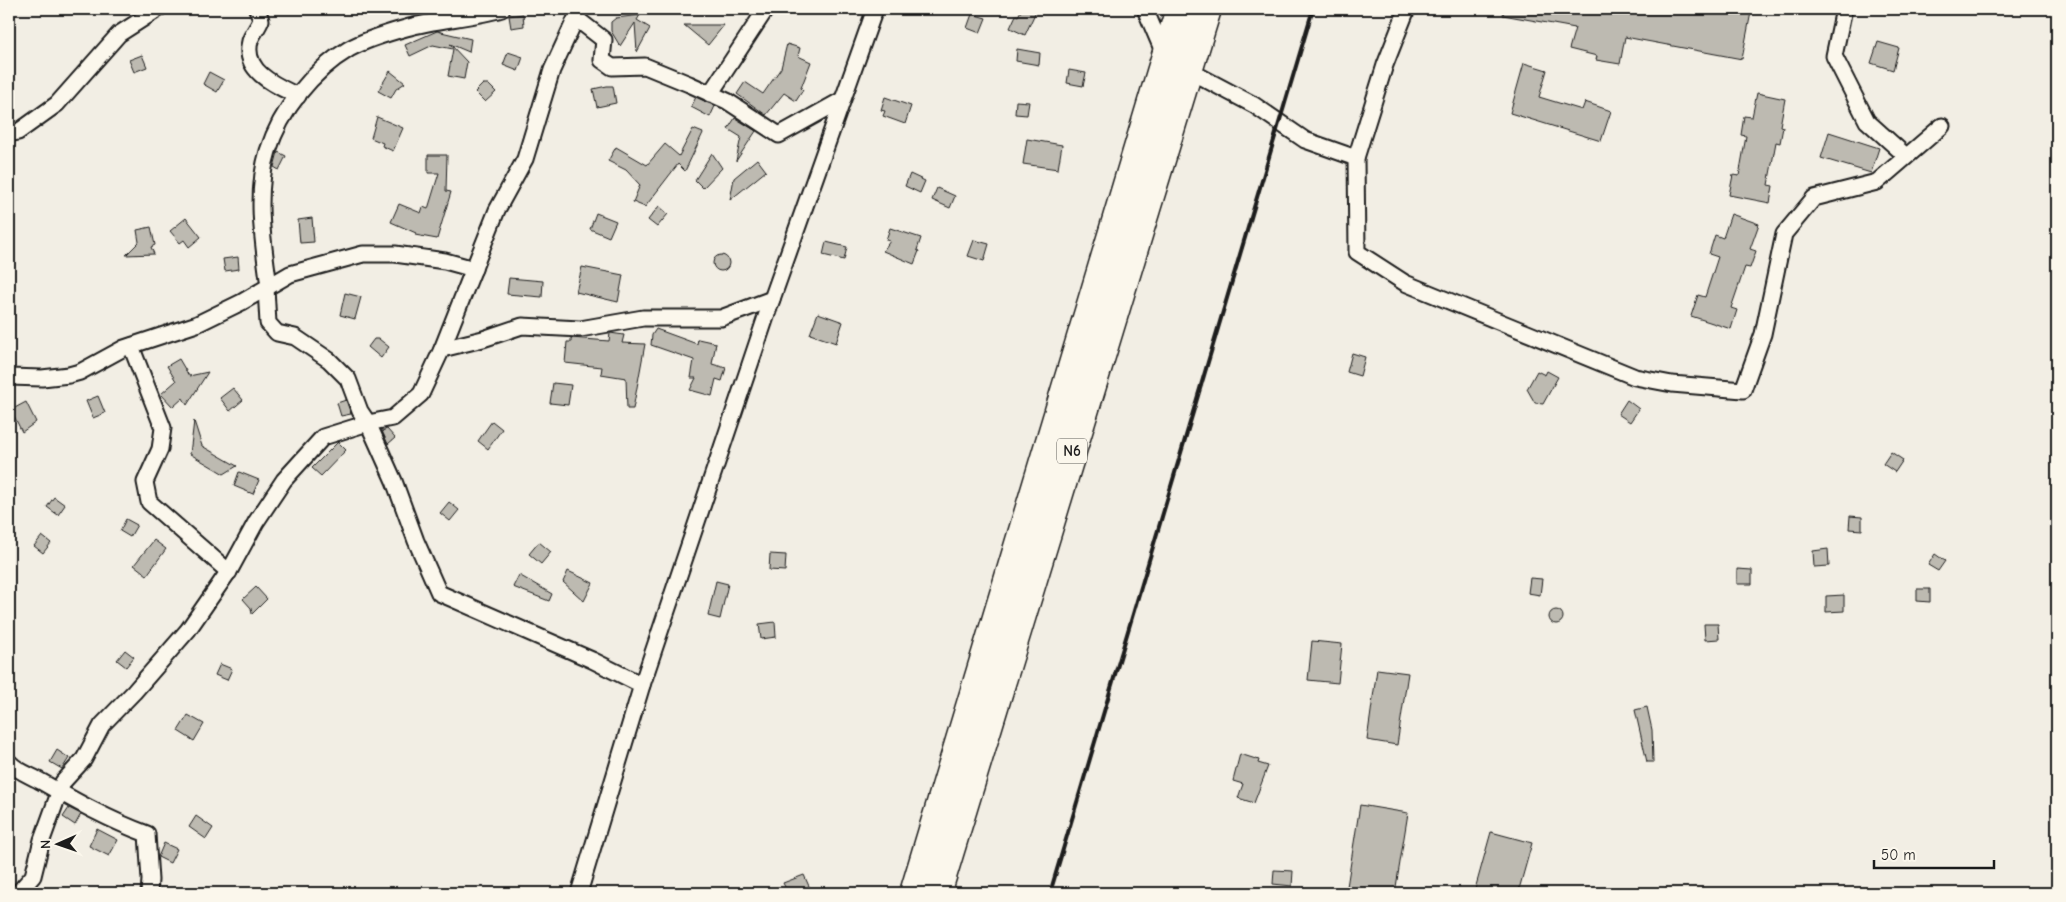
<svg xmlns="http://www.w3.org/2000/svg" width="2066" height="902" font-family="'Comic Neue',sans-serif">
<style>
.building{fill:#bdbab1;stroke:#1c1c1c}
.lines{fill:none;stroke-linecap:round;stroke-linejoin:round}
.street-casing{stroke:#1c1c1c;stroke-width:19}
.highway-casing{stroke:#1c1c1c;stroke-width:31}
.street{stroke:#fbf7ec;stroke-width:15}
.highway{stroke:#fbf7ec;stroke-width:28}
.rail{stroke:#1c1c1c;stroke-width:4}
.labels{text-anchor:middle;dominant-baseline:central;stroke-width:5;stroke-linejoin:round;paint-order:stroke}
.shield{fill:#fbf7ec;stroke:#5f5e5a;stroke-width:1}
.shield-label{font-size:15px;font-weight:bold;fill:#1c1c1c}
</style>
<rect width="100%" height="100%" fill="#f2eee4"/>
<filter id="ink" filterUnits="userSpaceOnUse"><feTurbulence type="fractalNoise" baseFrequency=".02" numOctaves="2"/><feDisplacementMap in="SourceGraphic" scale="10" xChannelSelector="R" yChannelSelector="G"/><feConvolveMatrix kernelMatrix="1 2 1 2 8 2 1 2 1" color-interpolation-filters="sRGB"/></filter>
<g filter="url(#ink)">
<!-- building -->
<g class="building">
<path d="M1022 9H1037L1025 35 1010 28 1016 15 1018 16Z"/>
<path d="M1504 9H1735L1751 12 1742 59 1625 37 1620 64 1596 60 1597 56 1569 49 1575 28 1503 15Z"/>
<path d="M523 14 524 26 511 28 509 16Z"/>
<path d="M972 14 986 18 980 33 967 28Z"/>
<path d="M640 15 637 20 650 28 637 52 635 23 620 46 611 31V22L616 18Z"/>
<path d="M684 25H724L708 45Z"/>
<path d="M437 31 471 39 469 52 450 44 467 62 464 79 448 76 453 49 433 45 410 56 405 45Z"/>
<path d="M1878 42 1899 48 1893 70 1871 63Z"/>
<path d="M787 44 800 48 798 56 811 62 801 88 803 90 796 101 784 93 766 115 737 94 745 82 763 94 781 68Z"/>
<path d="M1017 49 1040 53 1039 65 1016 61Z"/>
<path d="M508 52 523 57 518 71 503 65Z"/>
<path d="M142 55 147 67 134 72 129 60Z"/>
<path d="M1524 63 1547 70 1539 97 1582 110 1585 102 1611 111 1601 141 1510 113Z"/>
<path d="M1069 70 1086 73 1083 86 1067 83Z"/>
<path d="M390 71 405 83 396 89 391 98 378 91Z"/>
<path d="M209 72 224 80 217 92 203 84Z"/>
<path d="M483 84H488L496 92 485 102 475 92Z"/>
<path d="M607 86H613L616 103 597 107 593 89Z"/>
<path d="M1757 93 1785 99 1780 126 1783 127 1780 143 1776 142 1768 185 1773 186 1770 203 1729 195 1733 175 1739 176 1746 136 1741 135 1744 116 1752 117Z"/>
<path d="M696 97 715 106 710 117 691 107Z"/>
<path d="M885 97 911 106 905 124 883 116 885 111 881 110Z"/>
<path d="M1016 101 1029 102 1027 115 1015 114Z"/>
<path d="M377 117 403 128 393 151 382 146 383 143 371 138Z"/>
<path d="M735 118 756 131 736 161 741 137 728 129Z"/>
<path d="M693 129 703 133 685 171 678 164 645 207 633 202 640 185 626 170 608 161 616 147 647 165 665 144 679 156Z"/>
<path d="M1829 132 1879 148 1871 173 1821 158Z"/>
<path d="M1027 139 1062 145 1058 169 1023 164Z"/>
<path d="M278 152 286 156 279 170 274 167Z"/>
<path d="M712 153 722 168 703 188 695 180Z"/>
<path d="M428 155H447L446 191 451 192 437 239 415 235 416 233 391 222 399 204 421 213 423 207 428 209 439 173H428Z"/>
<path d="M757 159 766 171 730 200 734 178Z"/>
<path d="M910 174 925 181 920 193 905 186Z"/>
<path d="M937 188 955 196 950 208 932 200Z"/>
<path d="M659 206 668 214 657 227 648 220Z"/>
<path d="M596 213 616 221 609 237 590 229Z"/>
<path d="M1731 214 1759 224 1750 249 1756 251 1750 268 1745 267 1731 308 1737 310 1731 329 1691 316 1698 295 1705 297 1718 257 1709 254 1715 235 1723 238Z"/>
<path d="M186 218 201 237 189 247 184 240 180 243 170 231Z"/>
<path d="M312 218 314 242 300 243 298 220Z"/>
<path d="M151 227 155 245 151 247 154 254 126 255 139 242 137 230Z"/>
<path d="M890 228 921 238 917 250 919 251 914 264 883 251 890 241 886 240Z"/>
<path d="M974 240 989 244 984 261 968 256Z"/>
<path d="M826 242 847 247 844 260 823 255Z"/>
<circle cx="721" cy="263" r="8"/>
<path d="M238 257 239 269 225 271 223 259Z"/>
<path d="M582 267 623 275 618 302 576 292Z"/>
<path d="M509 278 543 281 542 297 507 294Z"/>
<path d="M345 293 361 297 355 319 340 315Z"/>
<path d="M818 313 843 322 836 343 810 334Z"/>
<path d="M656 329 697 344 698 339 716 343 712 364 726 368 722 381 716 379 712 396 690 390 696 378H691L694 360 651 345 652 335Z"/>
<path d="M610 333 624 335 622 343 645 344 633 409H627L626 378 601 374 602 367 565 363 567 342H571V338L609 341Z"/>
<path d="M374 339H379L389 347 381 358 368 347Z"/>
<path d="M1352 353 1365 357 1360 376 1347 372Z"/>
<path d="M179 359 189 376 208 372 187 405 183 398 173 407 161 394 176 381 167 366Z"/>
<path d="M1537 371 1545 375 1547 371 1558 377 1543 404 1535 403 1527 389Z"/>
<path d="M553 383 571 385 568 405 550 403Z"/>
<path d="M233 388 243 400 230 411 220 398Z"/>
<path d="M98 396 105 413 93 418 86 401Z"/>
<path d="M346 400 351 414 341 416 337 403Z"/>
<path d="M1627 400 1639 409 1630 422 1618 414Z"/>
<path d="M26 402 36 422 22 432 11 410Z"/>
<path d="M194 421 202 446 237 466 224 474 190 454Z"/>
<path d="M492 421 502 429 488 449 478 441Z"/>
<path d="M387 429 395 438 388 444 382 431Z"/>
<path d="M338 442 346 450 321 476 312 468Z"/>
<path d="M1891 452 1903 460 1895 472 1883 464Z"/>
<path d="M239 472 259 480 253 494 234 486Z"/>
<path d="M54 497 65 505 58 515 47 507Z"/>
<path d="M449 502 459 510 450 521 440 513Z"/>
<path d="M1850 516 1862 517V530L1849 529Z"/>
<path d="M126 519 137 525 130 537 120 531Z"/>
<path d="M42 536 51 543 43 553 34 546Z"/>
<path d="M154 540 166 549 147 575 134 565Z"/>
<path d="M539 542 551 552 541 564 529 554Z"/>
<path d="M1828 549 1829 566 1814 567 1813 551Z"/>
<path d="M770 554 786 555 785 571 769 570Z"/>
<path d="M1935 554 1945 561 1938 571 1928 565Z"/>
<path d="M1737 569 1752 570V584H1737Z"/>
<path d="M568 571 593 583 584 601 563 582Z"/>
<path d="M519 575 552 594 549 601 513 587Z"/>
<path d="M1530 578 1542 579 1540 595 1528 593Z"/>
<path d="M716 581 728 584 720 619 708 616Z"/>
<path d="M256 587 267 599 252 614 251 608 243 599Z"/>
<path d="M1917 589H1930V602L1917 601Z"/>
<path d="M1844 595V611L1826 612V596Z"/>
<circle cx="1556" cy="617" r="7"/>
<path d="M775 622 776 637 761 639 759 624Z"/>
<path d="M1704 624H1718L1719 639 1705 640Z"/>
<path d="M1312 641 1342 644 1338 683 1308 680Z"/>
<path d="M125 650 134 657 126 667 117 660Z"/>
<path d="M220 664 232 669 227 680 215 675Z"/>
<path d="M1377 669 1408 673 1397 745 1367 740Z"/>
<path d="M1647 707 1652 730 1653 762H1647L1635 710Z"/>
<path d="M188 715 204 724 194 741 178 731Z"/>
<path d="M57 750 69 758 62 769 50 762Z"/>
<path d="M1240 754 1259 760 1258 763 1268 766 1254 803 1238 798 1243 784 1233 781Z"/>
<path d="M1360 805 1408 813 1395 893H1346Z"/>
<path d="M69 808 81 814 75 825 63 817Z"/>
<path d="M196 816 213 828 206 839 189 827Z"/>
<path d="M97 829 118 840 109 856 89 846Z"/>
<path d="M1491 832 1532 843 1518 893H1474Z"/>
<path d="M164 843 177 849 170 863 158 857Z"/>
<path d="M1274 870 1293 871 1292 886 1273 884Z"/>
<path d="M804 875 812 893H788L783 883Z"/>
</g>
<g class="lines">
<!-- street casing -->
<g class="street-casing">
<g id="street">
<path d="M257 9 261 20C258 28 252 34 250 41 242 72 277 86 298 96"/>
<path d="M1145 9 1165 56"/>
<path d="M1407 9 1385 65 1356 158 1357 252 1405 283 1635 377 1672 384 1743 390 1763 334 1784 234 1814 198 1877 182 1942 126"/>
<path d="M1844 9 1834 56 1867 121 1906 156"/>
<path d="M577 19 604 40 602 60 612 67 645 66 689 84 727 101 779 135 842 100"/>
<path d="M1184 68 1254 105 1305 140 1356 158"/>
<path d="M710 94 766 9"/>
<path d="M9 134 18 132 57 104 119 34 158 9"/>
<path d="M269 286C263 243 255 193 268 151 281 110 312 71 349 49 365 40 388 33 406 28 437 19 471 18 502 9"/>
<path d="M266 288 268 323 277 333 295 337 329 360 348 379 360 411 368 423 394 481 416 541 439 593 592 660 642 685"/>
<path d="M131 346 163 428 160 449 145 482 149 502 229 572"/>
<path d="M442 349 497 210 525 159 552 70 580 9"/>
<path d="M9 377 42 378 69 375 80 372 124 348 197 324 242 302 290 274 363 254H395L445 261 474 269"/>
<path d="M9 762C18 772 30 775 42 782 77 802 109 820 147 834L150 880 149 893"/>
<path d="M18 893 33 876 42 840 63 782 84 759 102 725 134 692 188 630 231 568 256 522 284 480 323 437 368 423 393 418 421 394 442 349 483 339 522 326 580 329 643 318H721L772 299"/>
<path d="M579 893 642 685 772 299 875 9"/>
</g>
</g>
<!-- highway casing -->
<g class="highway-casing">
<g id="highway">
<path d="M914 893 1180 9"/>
<path d="M937 893 1207 9"/>
</g>
</g>
<!-- street -->
<use href="#street" class="street"/>
<!-- highway -->
<use href="#highway" class="highway"/>
<!-- rail -->
<path class="rail" d="M1050 893 1313 9"/>
</g>
</g>
<g class="labels">
<!-- shield labels -->
<rect class="shield" x="1057" y="438.5" width="30" height="25" rx="4"/>
<g class="shield-label">
<text x="1072" y="451">N6</text>
</g>
</g>
<!-- margin -->
<rect width="2066" height="902" fill="none" stroke="#fbf7ec" stroke-width="30"/>
<rect x="15" y="15" width="2036" height="872" fill="none" stroke="#1c1c1c" stroke-width="2" filter="url(#ink)"/>
<!-- north arrow -->
<g transform="translate(58 844) rotate(268)" stroke="#fbf7ec" stroke-width="4" paint-order="stroke">
<path d="M0-4L9 19L0 12L-9 19Z" fill="#1c1c1c"/>
<text y="-8" font-size="14" font-weight="bold" text-anchor="middle" fill="#1c1c1c">N</text>
</g>
<!-- scale -->
<path d="M1874 860v8h120v-8" fill="none" stroke="#1c1c1c" stroke-width="2.5"/>
<text x="1881" y="860" font-size="15" fill="#1c1c1c" stroke="#fbf7ec" stroke-width="4" paint-order="stroke">50 m</text>
</svg>
